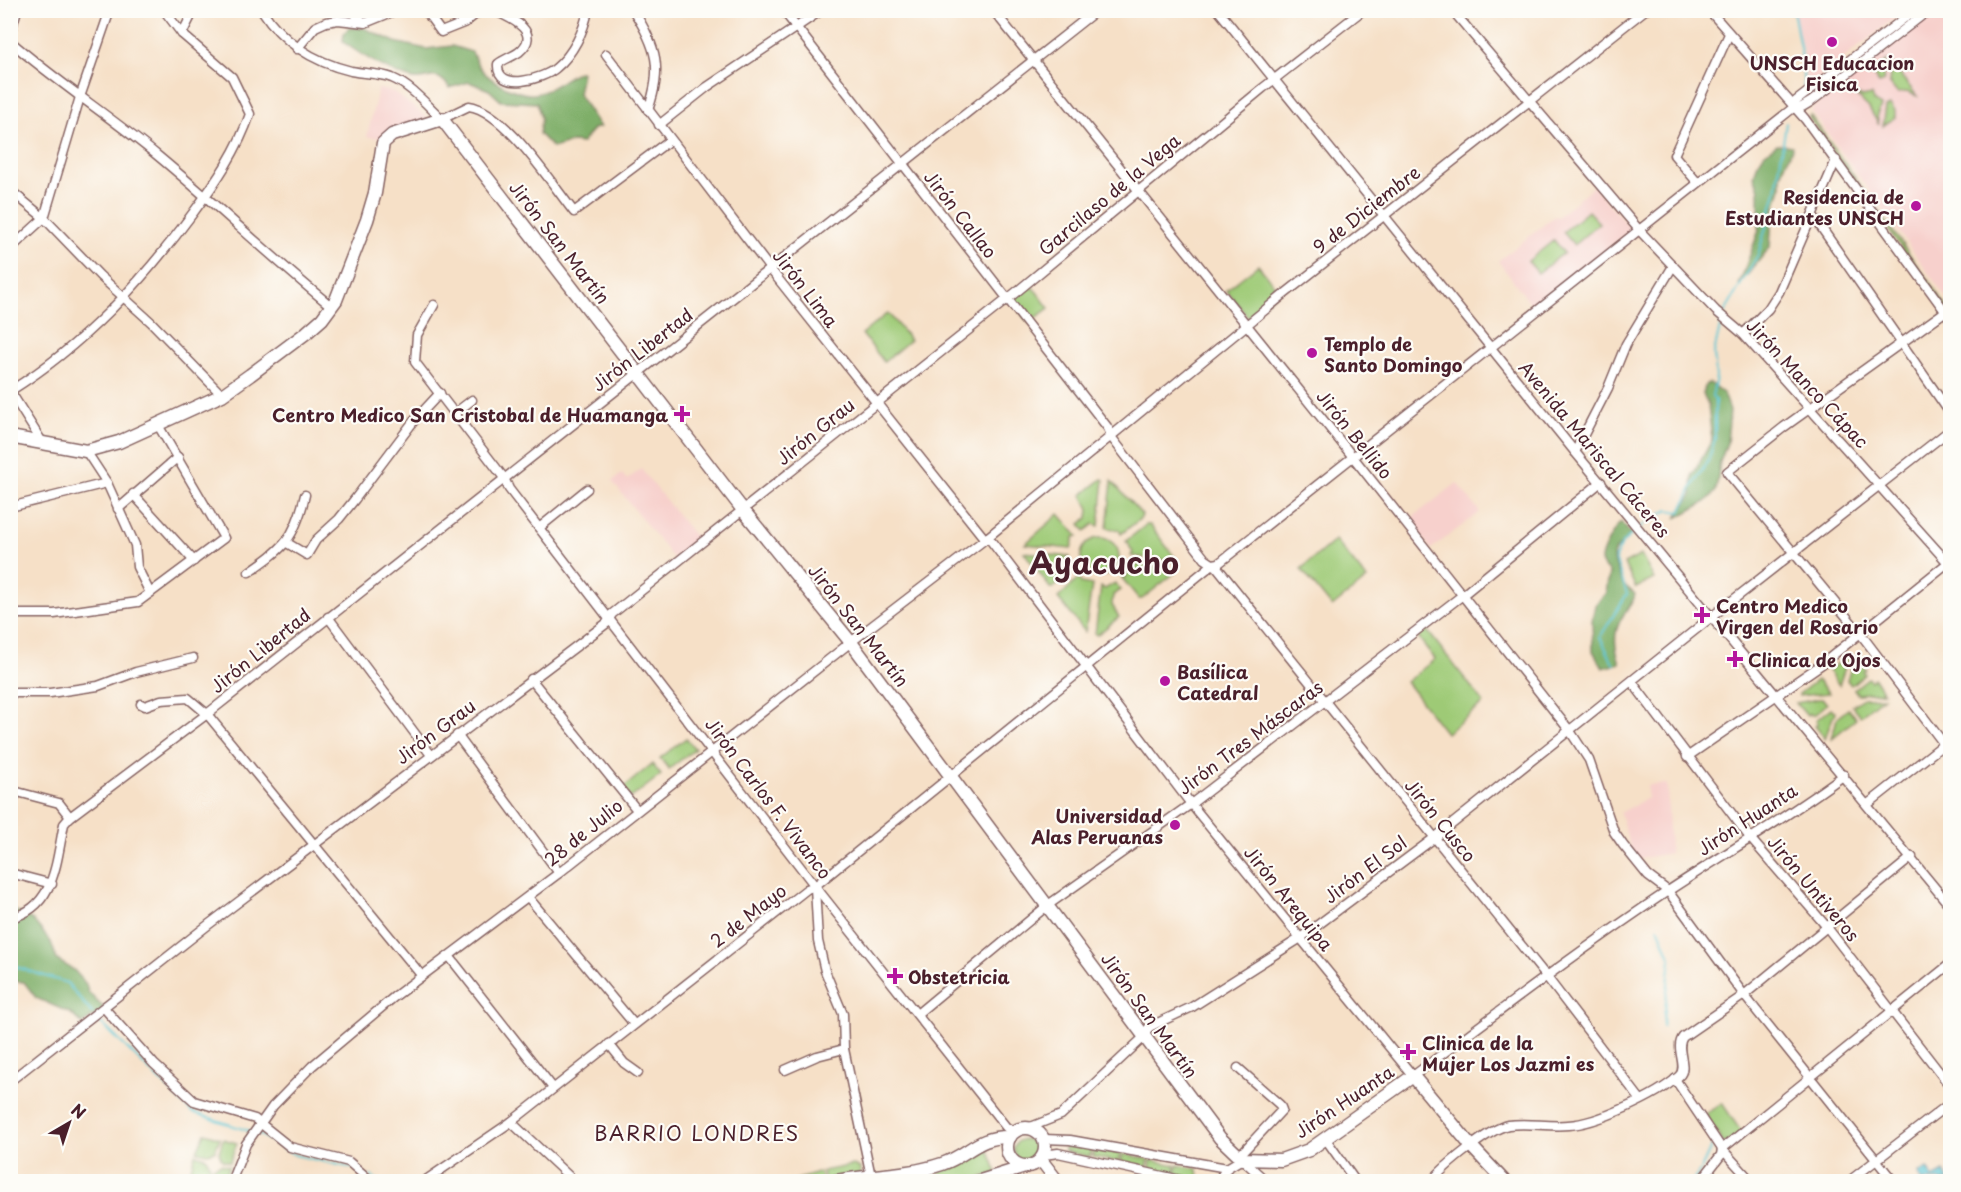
<svg xmlns="http://www.w3.org/2000/svg" width="1961" height="1192" font-family="'Playpen Sans',sans-serif">
<style>
.built{fill:#f7d0cc}
.green{fill:#9eca76;stroke:#747450;stroke-width:1.5}
.forest{fill:#7eae67;stroke:#646649;stroke-width:1.5}
.water{fill:#5ac5d3;stroke:#52727f;stroke-width:1.5}
.lines{fill:none;stroke-linecap:round;stroke-linejoin:round}
.stream{stroke:#5ac5d3;stroke-width:2}
.street-casing{stroke:#866362;stroke-width:11}
.secondary-casing{stroke:#866362;stroke-width:15}
.street{stroke:#fff;stroke-width:8}
.secondary{stroke:#fff;stroke-width:12}
.poi-dot{fill:#b5179e;stroke:#fdfcf7;stroke-width:2}
.labels{text-anchor:middle;dominant-baseline:central;stroke-width:4.5;stroke-linejoin:round;paint-order:stroke}
.poi-label{font-size:18px;font-weight:bold;fill:#4a1f2b;stroke:#fdfcf7;text-anchor:start}
.street-label{font-size:18px;fill:#4a1f2b;stroke:#fdfcf7}
.neighbourhood-label{font-size:20px;letter-spacing:1.5px;fill:#4a1f2b;stroke:#fdfcf7}
.town-label{font-size:30px;font-weight:bold;fill:#4a1f2b;stroke:#fdfcf7}
</style>
<rect width="100%" height="100%" fill="#fdfcf7"/>
<filter id="ink" filterUnits="userSpaceOnUse"><feTurbulence type="fractalNoise" baseFrequency=".0167" numOctaves="2"/><feDisplacementMap in="SourceGraphic" scale="12" xChannelSelector="R" yChannelSelector="G"/><feConvolveMatrix kernelMatrix="1 2 1 2 8 2 1 2 1" color-interpolation-filters="sRGB"/></filter>
<filter id="wash" filterUnits="userSpaceOnUse"><feTurbulence type="fractalNoise" baseFrequency=".008" numOctaves="4" result="noise"/><feDisplacementMap in="SourceGraphic" scale="24" xChannelSelector="R" yChannelSelector="G"/><feGaussianBlur stdDeviation="1.35" result="paint"/><feColorMatrix in="noise" values="0 0 0 0 0 0 0 0 0 0 0 0 0 0 0 0 0 1.4 0 .05"/><feComposite in="paint" operator="in"/></filter>
<g filter="url(#wash)">
<rect width="100%" height="100%" fill="#f6e0c7"/>
<!-- built -->
<g class="built">
<path d="M1794 11V10L1904 11 1806 88 1804 57Z"/>
<path d="M1937 11H1950V303L1811 110Z"/>
<path d="M378 89 394 92 429 119 382 138 367 137Z"/>
<path d="M1593 186 1631 229 1534 308 1498 261 1555 216 1558 217Z"/>
<path d="M641 469 697 539 673 558 612 481 622 474 627 480Z"/>
<path d="M1457 483 1480 512 1431 549 1409 520Z"/>
<path d="M1667 784 1670 853 1634 860 1620 813 1647 798V785Z"/>
</g>
<!-- green -->
<g class="green">
<path d="M1887 61 1883 74 1884 82 1879 83 1872 73Z"/>
<path d="M1891 63 1917 96 1907 92 1897 93 1889 83Z"/>
<path d="M1853 93 1862 97 1872 95 1874 102 1881 106 1877 115 1879 125 1869 108Z"/>
<path d="M1890 105 1895 111V117L1883 126 1886 107Z"/>
<path d="M1810 115 1950 311V317L1809 118Z"/>
<path d="M1588 211 1599 223 1574 245 1563 232Z"/>
<path d="M1554 240 1564 253 1538 273 1528 261Z"/>
<path d="M1258 265 1279 291 1248 317 1226 290Z"/>
<path d="M1030 283 1049 308 1029 323 1010 299Z"/>
<path d="M888 313 910 340 884 362 862 334Z"/>
<path d="M1102 479 1104 480 1099 526 1094 524 1085 531 1080 524 1088 518 1089 509 1082 495Z"/>
<path d="M1112 481 1142 515 1141 518 1121 534 1119 530 1107 528Z"/>
<path d="M1059 514 1078 536 1074 537 1071 549 1025 544Z"/>
<path d="M1146 525H1150L1177 560 1176 562 1131 556 1133 552 1126 541Z"/>
<circle cx="1100" cy="557" r="19"/>
<path d="M1335 540 1367 579 1332 607 1301 569Z"/>
<path d="M1024 552 1070 557 1068 562 1074 571 1053 588H1050Z"/>
<path d="M1641 555 1654 579 1636 588 1624 564Z"/>
<path d="M1129 564 1176 570V572L1142 599H1139L1122 578 1127 576Z"/>
<path d="M1079 578 1081 583 1092 585 1085 632 1058 598Z"/>
<path d="M1115 583 1121 590 1113 595 1112 605 1119 617 1097 635 1095 634 1101 587 1105 589Z"/>
<path d="M1426 629 1484 703 1446 733 1406 682 1435 659 1417 636Z"/>
<path d="M1855 655 1866 669 1863 671 1865 674 1851 685 1847 680Z"/>
<path d="M1846 657 1848 659 1839 685 1828 671Z"/>
<path d="M1868 678 1871 681 1874 678 1883 692 1858 694 1854 689Z"/>
<path d="M1817 680 1829 693 1799 696V694Z"/>
<path d="M1883 697 1860 716 1852 706 1863 698Z"/>
<path d="M1818 699H1823L1827 704 1813 716 1810 713 1807 716 1796 703Z"/>
<path d="M1831 708 1835 712 1825 738 1815 726 1818 723 1816 720Z"/>
<path d="M1848 709 1856 719 1832 738 1837 718Z"/>
<path d="M686 738 695 749 669 769 660 758Z"/>
<path d="M652 764 661 775 631 798 623 788Z"/>
<path d="M1722 1103 1742 1133 1724 1144 1705 1114Z"/>
<path d="M205 1133 220 1138 215 1151 208 1153 197 1151Z"/>
<path d="M223 1139 237 1143 230 1162 222 1160 219 1152Z"/>
<path d="M1026 1139 1034 1143 1036 1154 1031 1160 1023 1162 1016 1158 1013 1148 1018 1141Z"/>
<path d="M1068 1144 1092 1148 1090 1157 1065 1151 1064 1148Z"/>
<path d="M987 1147 997 1173 968 1181 938 1182 939 1173Z"/>
<path d="M1094 1149 1121 1153 1119 1162 1093 1157Z"/>
<path d="M195 1154 206 1157 210 1166 206 1181 189 1175Z"/>
<path d="M1123 1154 1149 1159 1147 1167 1121 1163Z"/>
<path d="M1151 1160 1176 1165 1174 1175 1150 1168Z"/>
<path d="M221 1164 229 1166 224 1181H208L213 1167Z"/>
<path d="M853 1165 860 1168V1174L825 1180 823 1171Z"/>
<path d="M1178 1165 1198 1169 1199 1178 1194 1181 1176 1175Z"/>
<path d="M820 1172 823 1181H793Z"/>
</g>
<!-- forest -->
<g class="forest">
<path d="M349 28H364L395 42 426 49 452 46 472 52C479 69 485 76 502 85 529 99 540 97 565 79 572 75 573 72 582 72L578 94 600 127 593 129 582 143 572 142 553 148 539 134 541 119 537 103 501 101 489 90 469 82 450 88C433 66 430 84 409 78 387 71 363 56 343 42L344 33Z"/>
<path d="M1777 144 1793 146 1781 175V188L1772 218 1770 247 1739 285 1759 230V189L1754 176 1757 165 1764 154Z"/>
<path d="M1710 383 1724 394 1730 410 1727 443 1720 462 1716 491 1706 502 1676 518 1692 495V476L1712 440 1708 406 1703 393 1706 384Z"/>
<path d="M1621 522 1631 534 1614 552 1613 558 1623 584 1635 594C1634 602 1631 603 1627 610 1613 628 1613 643 1620 663L1603 668 1593 651 1592 621 1595 605 1606 593 1609 573C1606 569 1602 566 1601 561 1600 552 1615 528 1621 522Z"/>
<path d="M10 908 33 920 51 942 57 960 74 970 86 984 88 992 105 1009 82 1024 70 1013 36 998 24 982 11 981Z"/>
</g>
<!-- water -->
<path class="water" d="M1927 1168 1933 1178 1944 1172 1949 1181H1922L1918 1174Z"/>
<g class="lines">
<!-- stream -->
<g class="stream">
<path d="M1793 10 1802 58 1804 89"/>
<path d="M1724 313 1758 255 1776 192 1786 123"/>
<path d="M1646 523 1668 510 1681 512 1694 483 1708 461 1715 439V400L1712 397 1716 377 1714 353 1722 318"/>
<path d="M1614 665 1600 637 1627 594 1615 558 1623 542 1643 525"/>
<path d="M1658 927 1671 959 1663 1026"/>
<path d="M10 965 67 983 92 1013"/>
<path d="M96 1018 192 1112 252 1132"/>
<path d="M257 1133 295 1155 352 1168"/>
<path d="M371 1176 381 1182"/>
<path d="M1238 1177 1254 1182"/>
<path d="M1692 1182 1700 1171 1711 1147"/>
</g>
</g>
</g>
<g filter="url(#ink)">
<g class="lines">
<!-- street casing -->
<g class="street-casing">
<g id="street">
<path d="M262 10C283 43 314 62 351 71 365 74 379 73 392 78 411 86 427 105 442 119L469 106C505 111 551 183 574 212L670 140"/>
<path d="M350 10 364 22"/>
<path d="M425 10 441 32 466 22 481 10"/>
<path d="M493 10C508 17 544 31 519 52 512 57 504 59 498 64 496 93 544 79 556 68 573 54 584 31 588 10"/>
<path d="M633 10C657 47 663 69 648 110"/>
<path d="M783 10 1108 428 1112 438 1205 559 1217 567 1546 976 1640 1099"/>
<path d="M993 10 1357 462 1570 731 1589 760 1614 832 1623 845 1648 876 1668 891 1744 995 1894 1182"/>
<path d="M1218 10 1575 452 1950 906"/>
<path d="M1452 10 1640 231 1716 311 1743 334 1950 565"/>
<path d="M1709 10 1805 119 1950 318"/>
<path d="M10 34 17 10"/>
<path d="M182 34 194 10"/>
<path d="M10 41C58 83 110 116 158 156 217 205 272 258 331 306"/>
<path d="M297 49 315 27 326 22 338 20 365 23 397 10"/>
<path d="M606 54 771 270 984 538"/>
<path d="M1793 108 1802 107 1812 101 1929 10"/>
<path d="M659 125 707 87 822 10"/>
<path d="M1697 182 1674 155 1729 34"/>
<path d="M10 190 44 218 100 276 151 322 222 395"/>
<path d="M1814 217 1950 413"/>
<path d="M10 249 44 218 80 97 110 10"/>
<path d="M434 305 417 335 415 362 504 478 509 489 815 886 1006 1127 1014 1132"/>
<path d="M1743 334 1768 309 1779 292 1836 160"/>
<path d="M455 413 472 400"/>
<path d="M42 442 10 391C84 345 142 282 193 213 216 182 238 150 250 114L232 77 182 34 164 10"/>
<path d="M86 451 107 483 135 545 137 567 150 593"/>
<path d="M1575 452 1608 388 1626 344 1673 266"/>
<path d="M133 494 194 561"/>
<path d="M10 507 107 483"/>
<path d="M118 509 178 457"/>
<path d="M539 528 587 489"/>
<path d="M988 537 1191 804 1413 1076C1497 1013 1581 949 1668 891 1727 852 1788 817 1844 775"/>
<path d="M287 543 307 555 316 540 339 519 355 499 413 422 440 393"/>
<path d="M249 572C284 548 295 539 305 495"/>
<path d="M10 614H54L138 602 224 538 158 425"/>
<path d="M328 617 431 755"/>
<path d="M531 679 637 810"/>
<path d="M1632 682 1751 839 1826 926 1950 1086"/>
<path d="M10 693H50L98 686 136 672 193 658"/>
<path d="M141 704 145 706 161 700 188 698 207 714 422 976"/>
<path d="M457 735 559 873"/>
<path d="M1944 744 1860 633 1727 472 1784 427 1946 311"/>
<path d="M1687 757 1822 664 1950 561"/>
<path d="M10 790 59 803 70 817"/>
<path d="M1868 804 1944 744 1950 743"/>
<path d="M10 810 16 792"/>
<path d="M10 873 52 884"/>
<path d="M815 887 818 941 825 971 843 1014 844 1049 872 1181"/>
<path d="M528 897 634 1024"/>
<path d="M10 918C55 908 56 862 64 824L70 817 207 714 1097 10"/>
<path d="M449 956 553 1088"/>
<path d="M105 1009 154 1064 194 1101 255 1119 290 1147 349 1162 372 1182"/>
<path d="M917 1014 1048 905 1191 804 1464 594 1601 482"/>
<path d="M609 1044 624 1063 638 1073"/>
<path d="M1238 1068 1280 1105 1282 1110 1239 1156"/>
<path d="M785 1070 817 1056 844 1049"/>
<path d="M1675 1079 1722 1149 1752 1182"/>
<path d="M10 1081 208 925 607 623 612 614 1020 289 1263 88 1363 10"/>
<path d="M511 1122 575 1182"/>
<path d="M1028 1128 1061 1115 1144 1037 1149 1027 1192 1007 1299 939 1437 836 1719 611 1950 430"/>
<path d="M1325 1138 1356 1182"/>
<path d="M1044 1139 1070 1140 1227 1168"/>
<path d="M1044 1155 1058 1153 1190 1182"/>
<path d="M231 1182 246 1144 273 1106 312 1066 394 997 559 873 851 642 988 537 1282 296 1645 10"/>
<path d="M423 1182 511 1122 807 889 815 886 1213 564 1219 563 1793 108 1796 101 1915 10"/>
<path d="M1217 1182 1227 1168 1242 1159 1267 1182"/>
<path d="M1431 1182C1444 1166 1489 1129 1508 1125 1528 1122 1548 1127 1568 1125 1597 1124 1658 1095 1679 1076 1689 1067 1674 1048 1683 1037L1744 995 1912 857"/>
<path d="M1700 1182 1721 1155 1722 1149 1950 964"/>
<path d="M1848 1182 1950 1103"/>
</g>
</g>
<!-- secondary casing -->
<g class="secondary-casing">
<g id="secondary">
<path d="M10 437 86 451 119 442 222 395 250 375 306 333 322 319 336 300 367 220 375 193 383 143 392 135 442 119 743 510 853 645 1220 1138 1242 1159 1281 1160 1309 1150 1413 1076 1472 1147 1505 1182"/>
<circle cx="1026" cy="1147" r="19"/>
<path d="M1041 1160 1058 1182"/>
<path d="M830 1182C867 1175 906 1176 942 1164 969 1155 977 1136 1010 1137"/>
<path d="M977 1182 1025 1167"/>
</g>
</g>
<!-- street -->
<use href="#street" class="street"/>
<!-- secondary -->
<use href="#secondary" class="secondary"/>
</g>
</g>
<!-- markers -->
<g class="poi-dot">
<circle cx="1832" cy="42" r="6"/>
<circle cx="1916" cy="206" r="6"/>
<circle cx="1312" cy="353" r="6"/>
<path d="M679 405h6v6h6v6h-6v6h-6v-6h-6v-6h6z"/>
<path d="M1699 606h6v6h6v6h-6v6h-6v-6h-6v-6h6z"/>
<path d="M1732 650h6v6h6v6h-6v6h-6v-6h-6v-6h6z"/>
<circle cx="1165" cy="681" r="6"/>
<circle cx="1175" cy="825" r="6"/>
<path d="M892 967h6v6h6v6h-6v6h-6v-6h-6v-6h6z"/>
<path d="M1405 1043h6v6h6v6h-6v6h-6v-6h-6v-6h6z"/>
</g>
<g class="labels">
<!-- poi labels -->
<g class="poi-label">
<text x="1832" y="62" text-anchor="middle">UNSCH Educacion<tspan x="1832" dy="21">Fisica</tspan></text>
<text x="1904" y="196" text-anchor="end">Residencia de<tspan x="1904" dy="21">Estudiantes UNSCH</tspan></text>
<text x="1324" y="343">Templo de<tspan x="1324" dy="21">Santo Domingo</tspan></text>
<text x="668" y="414" text-anchor="end">Centro Medico San Cristobal de Huamanga</text>
<text x="1716" y="605">Centro Medico<tspan x="1716" dy="21">Virgen del Rosario</tspan></text>
<text x="1748" y="659">Clinica de Ojos</text>
<text x="1177" y="671">Basílica<tspan x="1177" dy="21">Catedral</tspan></text>
<text x="1163" y="815" text-anchor="end">Universidad<tspan x="1163" dy="21">Alas Peruanas</tspan></text>
<text x="908" y="976">Obstetricia</text>
<text x="1422" y="1042">Clinica de la<tspan x="1422" dy="21">Mujer Los Jazmi es</tspan></text>
</g>
<!-- street labels -->
<g class="street-label">
<text transform="translate(1109 194) rotate(-40)">Garcilaso de la Vega</text>
<text transform="translate(1366 209) rotate(-38)">9 de Diciembre</text>
<text transform="translate(961 214) rotate(52)">Jirón Callao</text>
<text transform="translate(560 242) rotate(52)">Jirón San Martín</text>
<text transform="translate(806 288) rotate(52)">Jirón Lima</text>
<text transform="translate(642 349) rotate(-38)">Jirón Libertad</text>
<text transform="translate(1808 383) rotate(47)">Jirón Manco Cápac</text>
<text transform="translate(815 431) rotate(-39)">Jirón Grau</text>
<text transform="translate(1355 434) rotate(51)">Jirón Bellido</text>
<text transform="translate(1595 449) rotate(50)">Avenida Mariscal Cáceres</text>
<text transform="translate(859 625) rotate(52)">Jirón San Martín</text>
<text transform="translate(260 650) rotate(-39)">Jirón Libertad</text>
<text transform="translate(435 731) rotate(-37)">Jirón Grau</text>
<text transform="translate(1250 737) rotate(-37)">Jirón Tres Máscaras</text>
<text transform="translate(769 798) rotate(53)">Jirón Carlos F. Vivanco</text>
<text transform="translate(1747 819) rotate(-33)">Jirón Huanta</text>
<text transform="translate(1441 820) rotate(51)">Jirón Cusco</text>
<text transform="translate(583 832) rotate(-39)">28 de Julio</text>
<text transform="translate(1365 869) rotate(-37)">Jirón El Sol</text>
<text transform="translate(1814 888) rotate(50)">Jirón Untiveros</text>
<text transform="translate(1289 898) rotate(51)">Jirón Arequipa</text>
<text transform="translate(748 915) rotate(-38)">2 de Mayo</text>
<text transform="translate(1150 1015) rotate(54)">Jirón San Martín</text>
<text transform="translate(1344 1101) rotate(-34)">Jirón Huanta</text>
</g>
<!-- neighbourhood labels -->
<g class="neighbourhood-label">
<text x="697" y="1133">BARRIO LONDRES</text>
</g>
<!-- town labels -->
<g class="town-label">
<text x="1104" y="561">Ayacucho</text>
</g>
</g>
<!-- margin -->
<rect width="1961" height="1192" fill="none" stroke="#fdfcf7" stroke-width="36"/>
<!-- north arrow -->
<g transform="translate(69 1123) rotate(39)" stroke="#fdfcf7" stroke-width="4.5" paint-order="stroke">
<path d="M0-4.5L10 22L0 15L-10 22Z" fill="#4a1f2b"/>
<text y="-9" font-size="16" font-weight="bold" text-anchor="middle" fill="#4a1f2b">N</text>
</g>
</svg>
